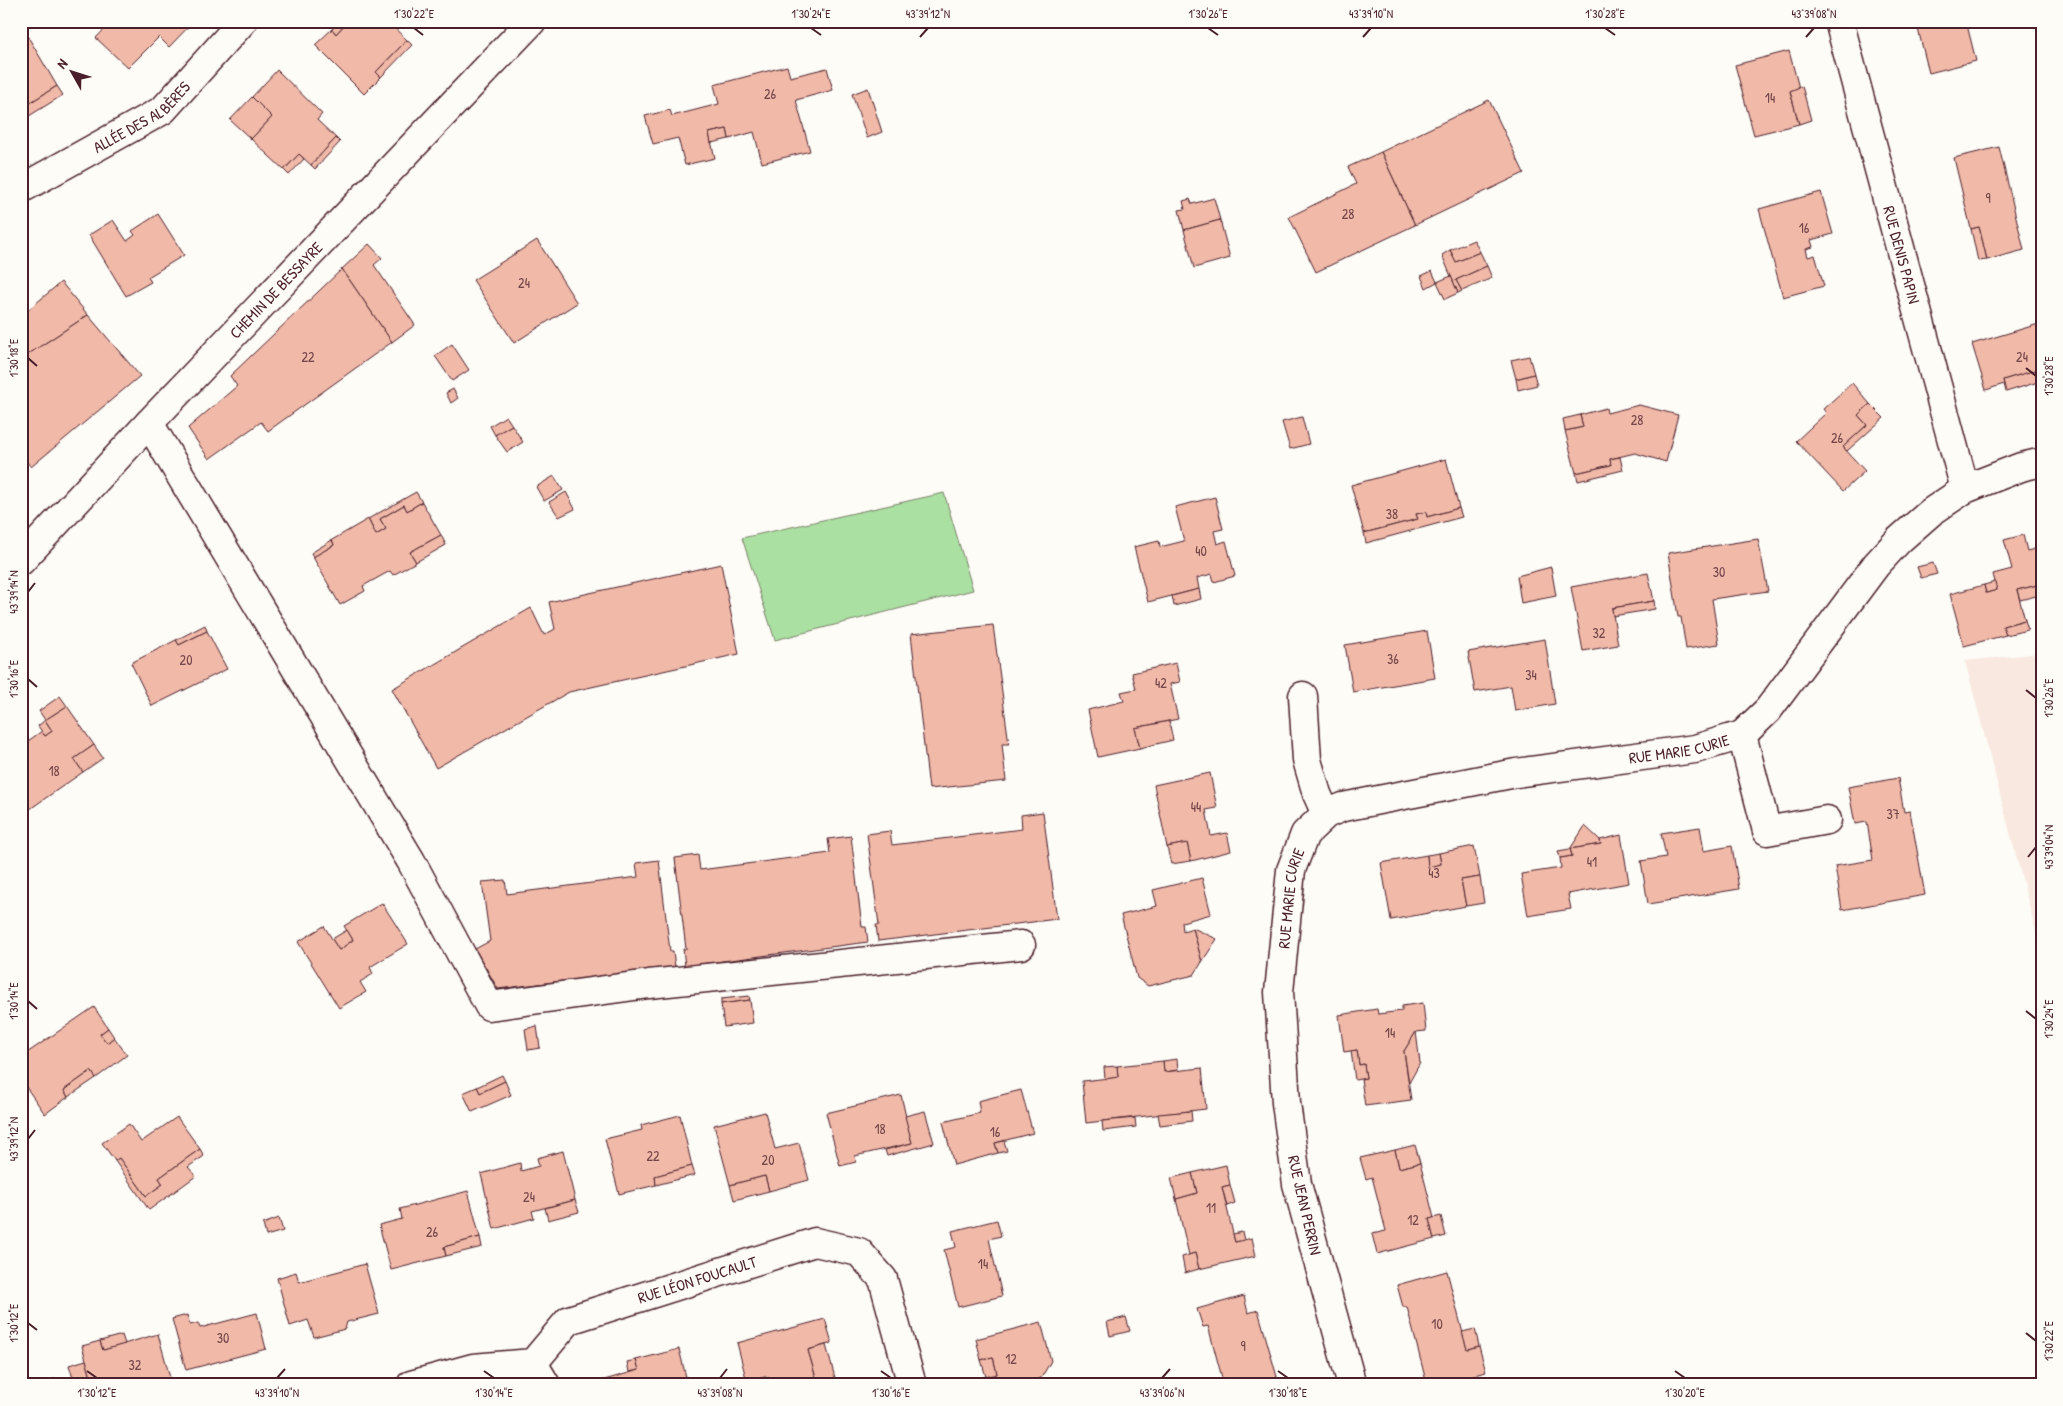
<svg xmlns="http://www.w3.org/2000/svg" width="2063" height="1406" font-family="'Patrick Hand',sans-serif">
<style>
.built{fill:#f9e8df}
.green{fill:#abe0a3;stroke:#7a8067}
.building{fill:#f1b9a8;stroke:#4a1f2b}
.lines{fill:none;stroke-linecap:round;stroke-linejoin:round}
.minor-casing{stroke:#4a1f2b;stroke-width:31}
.minor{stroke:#fdfcf7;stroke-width:28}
.ticks{fill:none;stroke:#4a1f2b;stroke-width:2}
.labels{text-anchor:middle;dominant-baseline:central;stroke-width:4;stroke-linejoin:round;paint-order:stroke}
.number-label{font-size:14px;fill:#74464a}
.street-label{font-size:16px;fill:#4a1f2b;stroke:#fdfcf7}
.neatline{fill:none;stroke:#4a1f2b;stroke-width:2}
.ticks-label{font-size:12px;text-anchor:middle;fill:#4a1f2b}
</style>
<rect width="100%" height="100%" fill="#fdfcf7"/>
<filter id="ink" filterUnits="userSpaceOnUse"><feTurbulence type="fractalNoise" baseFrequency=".02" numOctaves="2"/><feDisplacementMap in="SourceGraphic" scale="10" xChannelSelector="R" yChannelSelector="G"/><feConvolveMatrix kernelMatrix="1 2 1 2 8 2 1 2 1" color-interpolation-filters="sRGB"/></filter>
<g filter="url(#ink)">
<!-- built -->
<path class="built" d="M2042 653V955L1965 661Z"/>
<!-- green -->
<path class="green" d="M944 493 973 590 775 640 742 538Z"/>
<!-- building -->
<g class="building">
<path d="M112 21H194L169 47 159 37 128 68 96 38Z"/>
<path d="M339 21H348L336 34 332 29Z"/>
<path d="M348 21H387L407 40 376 72 381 77 364 94 315 45 332 29 336 34Z"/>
<path d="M1916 21H1966L1976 61 1929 73Z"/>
<path d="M27 35 57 86 23 107 29 116 21 121V38Z"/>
<path d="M407 40 412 45 381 77 376 72Z"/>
<path d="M1789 51 1799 88 1790 91 1799 124 1754 135 1735 65Z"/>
<path d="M787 66 790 77 827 68 833 90 796 100 810 151 762 163 754 132 729 139 727 129 709 133 715 158 685 165 678 138 653 144 645 116 670 110 672 116 719 104 714 85Z"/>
<path d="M277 70 322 114 317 120 336 138 311 165 299 154 284 170 251 139 272 117 252 97Z"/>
<path d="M57 86 63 95 29 116 23 107Z"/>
<path d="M1802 86 1811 120 1799 124 1790 91Z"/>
<path d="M868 88 882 132 867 138 852 94Z"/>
<path d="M252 97 272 117 251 139 230 120Z"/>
<path d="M1489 100 1524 173 1415 225 1381 152Z"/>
<path d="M727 129 729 139 711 143 709 133Z"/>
<path d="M336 138 340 142 315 169 311 165Z"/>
<path d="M1999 147 2024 250 1987 260 1979 227 1971 229 1954 158Z"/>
<path d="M1381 152 1415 225 1316 272 1289 217 1356 184 1348 167Z"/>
<path d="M299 154 304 159 289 175 284 170Z"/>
<path d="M1821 192 1833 234 1811 240 1813 247 1806 249 1808 257 1815 255 1824 286 1783 297 1759 209Z"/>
<path d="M1214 198 1220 220 1184 230 1179 210 1185 209 1183 201 1190 199 1192 204Z"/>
<path d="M158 214 184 255 148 277 151 282 126 296 89 235 113 220 127 241 135 235 132 231Z"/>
<path d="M1220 220 1230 258 1194 268 1184 230Z"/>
<path d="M1979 227 1987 260 1978 261 1971 229Z"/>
<path d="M537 240 577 303 514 343 473 280Z"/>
<path d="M1474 240 1480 252 1456 262 1450 250Z"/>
<path d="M369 244 382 258 374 265 415 325 392 342 342 269Z"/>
<path d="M1450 250 1456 262 1480 252 1487 266 1456 280 1462 291 1458 293 1442 255Z"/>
<path d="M1487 266 1492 278 1462 291 1456 280Z"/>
<path d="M342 269 392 342 268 431 261 422 209 459 188 428 237 386 230 376Z"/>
<path d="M1432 271 1437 282 1426 288 1421 276Z"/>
<path d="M1451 276 1458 293 1445 299 1437 282Z"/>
<path d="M61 282 88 315 21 359V316Z"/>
<path d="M88 315 140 376 31 467 21 455V359Z"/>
<path d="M2042 323V373L2037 374 2036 370 2003 380 2004 384 1986 390 1972 344Z"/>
<path d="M452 344 469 370 452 381 435 356Z"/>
<path d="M1529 356 1534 374 1516 379 1511 360Z"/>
<path d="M2036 370 2041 381 2006 392 2003 380Z"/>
<path d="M1534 374 1537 385 1518 390 1516 379Z"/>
<path d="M1852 383 1870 404 1858 415 1867 425 1843 447 1865 471 1843 491 1796 441 1826 413 1823 409Z"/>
<path d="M453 389 458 398 451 403 446 393Z"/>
<path d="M1870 404 1884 418 1847 451 1843 447 1867 425 1858 415Z"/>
<path d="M1639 405 1678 415 1666 462 1635 453 1610 459 1611 465 1576 473 1565 431 1583 427 1580 415 1606 408 1607 413Z"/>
<path d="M1580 415 1583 427 1565 431 1563 419Z"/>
<path d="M506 416 512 425 495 435 490 426Z"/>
<path d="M1302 417 1309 444 1290 449 1282 422Z"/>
<path d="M512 425 523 442 507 452 495 435Z"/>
<path d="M1620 457 1623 470 1578 481 1576 473 1611 465 1610 459Z"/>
<path d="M1446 459 1459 508 1427 517 1426 512 1416 514 1418 519 1364 533 1351 485Z"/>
<path d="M554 476 563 490 544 501 536 487Z"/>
<path d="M416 492 422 502 407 511 404 505 380 519 386 529 376 535 368 519Z"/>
<path d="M566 492 575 509 559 517 549 502Z"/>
<path d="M1215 497 1223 529 1214 531 1217 544 1226 541 1235 576 1214 582 1212 574 1197 578 1199 589 1148 602 1134 547 1159 541 1160 547 1184 541 1175 507Z"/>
<path d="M422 502 441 535 410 552 416 562 393 575 390 571 363 586 365 591 340 605 313 557 334 545 332 540 368 519 376 535 386 529 380 519 404 505 407 511Z"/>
<path d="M1459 508 1462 517 1366 543 1364 533 1418 519 1416 514 1426 512 1427 517Z"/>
<path d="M441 535 446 545 416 562 410 552Z"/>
<path d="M2023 535 2027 551 2038 548 2036 540 2042 538V594L2040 595 2038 585 2017 590 2025 620 2003 626 2006 635 1964 646 1950 594 1984 585 1986 593 1997 590 1993 574 2012 569 2004 540Z"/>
<path d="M1758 539 1768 591 1712 599 1719 644 1686 649 1681 617H1678L1676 604 1668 553Z"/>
<path d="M332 540 334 545 313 557 311 553Z"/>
<path d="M1933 563 1937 574 1921 578 1917 567Z"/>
<path d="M721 564 739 654 569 692 436 768 392 689 531 608 544 635 555 629 549 602Z"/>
<path d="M1551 567 1556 596 1521 603 1517 576Z"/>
<path d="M1648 573 1654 601 1612 608 1618 645 1583 651 1571 587Z"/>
<path d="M1995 582 1997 590 1986 593 1984 585Z"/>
<path d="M2038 585 2040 595 2020 600 2017 590Z"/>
<path d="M1199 589 1201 599 1174 606 1172 596Z"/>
<path d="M1654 601 1655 609 1613 616 1612 608Z"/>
<path d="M2025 620 2028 630 2006 635 2003 626Z"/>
<path d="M205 625 207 631 179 645 176 640Z"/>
<path d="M993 625 1009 744H1002L1006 781 929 789 911 634Z"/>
<path d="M207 631 227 669 152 706 131 663 176 640 179 645Z"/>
<path d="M1427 631 1435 678 1353 692 1345 645Z"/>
<path d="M1545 639 1555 704 1515 711 1511 686 1475 692 1468 652Z"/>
<path d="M1176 663 1180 682 1170 684 1178 719 1135 728 1140 748 1098 757 1088 710 1124 701 1121 692 1136 689 1132 673Z"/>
<path d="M60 696 67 706 45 720 39 711Z"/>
<path d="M67 706 94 745 74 759 83 772 30 809 21 797V746L42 731 45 736 52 731 45 720Z"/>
<path d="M45 720 52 731 45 736 38 726Z"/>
<path d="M1169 721 1173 740 1140 748 1135 728Z"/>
<path d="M94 745 103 758 83 772 74 759Z"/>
<path d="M1210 773 1217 808 1206 810 1211 836 1227 833 1231 851 1191 861 1187 843 1167 847 1154 785Z"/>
<path d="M1898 778 1904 812 1910 811 1925 895 1842 910 1835 866 1873 860 1867 822 1855 824 1848 787Z"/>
<path d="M21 797 30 809 21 815Z"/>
<path d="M1043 812 1057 919 878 941 876 925H879L867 834 890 831 892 845 1022 829 1021 815Z"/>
<path d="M1585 826 1600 840 1601 844 1570 849Z"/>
<path d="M1700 827 1704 851 1732 846 1739 889 1648 904 1641 861 1666 857 1661 833Z"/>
<path d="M1621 835 1629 883 1568 894 1571 909 1528 916 1521 874 1561 868 1560 858 1572 856 1570 849 1601 844 1600 840Z"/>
<path d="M851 836 862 927H866L868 942 685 966 683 949H686L675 858 698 855 700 870 830 853 828 839Z"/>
<path d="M1187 843 1191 861 1171 864 1167 847Z"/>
<path d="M1474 846 1480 877 1461 880 1466 906 1391 920 1381 863 1427 855 1428 867 1441 864 1439 853Z"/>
<path d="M1570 849 1572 856 1560 858 1558 851Z"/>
<path d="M1439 853 1441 864 1428 867 1427 855Z"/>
<path d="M659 860 670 951H673L675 967 498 989 475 949 490 941 482 882 505 880 507 894 638 877 636 863Z"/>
<path d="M1480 877 1484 903 1466 906 1461 880Z"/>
<path d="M1202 878 1211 914 1182 922 1183 931 1193 928 1202 962 1194 975 1148 986 1137 978 1121 915 1157 906 1153 890Z"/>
<path d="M382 903 408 944 370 967 373 974 360 982 366 992 339 1008 298 942 324 926 339 950 353 940 344 926Z"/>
<path d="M1193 928 1217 939 1202 962Z"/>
<path d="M347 930 353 940 339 950 332 939Z"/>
<path d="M749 996 750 1000 721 1004V999Z"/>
<path d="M750 1000 753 1023 724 1027 721 1004Z"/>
<path d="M1423 1003 1426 1031 1416 1032 1404 1051 1411 1100 1365 1106 1361 1079 1366 1078 1364 1064 1359 1065 1357 1050 1344 1052 1339 1015 1377 1009 1378 1014 1402 1011V1006Z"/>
<path d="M94 1007 108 1028 100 1034 107 1043 114 1037 127 1055 96 1078 91 1071 64 1090 68 1097 45 1114 21 1080V1057Z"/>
<path d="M537 1026 540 1048 528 1050 525 1029Z"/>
<path d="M108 1028 114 1037 107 1043 100 1034Z"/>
<path d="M1416 1032 1420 1063 1409 1083 1404 1051Z"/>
<path d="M1357 1050 1359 1065 1364 1064 1366 1078 1355 1080 1351 1051Z"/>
<path d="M1177 1059 1178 1070 1164 1072 1163 1061Z"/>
<path d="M1163 1061 1164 1072 1202 1068 1206 1109 1086 1123 1082 1081 1118 1077 1117 1066Z"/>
<path d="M1117 1066 1118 1077 1105 1079 1104 1067Z"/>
<path d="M91 1071 96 1078 68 1097 64 1090Z"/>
<path d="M502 1075 505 1081 480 1093 477 1087Z"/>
<path d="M505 1081 511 1095 472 1112 463 1093 477 1087 480 1093Z"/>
<path d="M1021 1090 1033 1133 995 1143 998 1153 954 1165 943 1122 980 1113 978 1101Z"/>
<path d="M901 1095 912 1143 855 1156 856 1162 840 1166 826 1113Z"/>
<path d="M925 1111 934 1143 887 1156 885 1150 912 1143 905 1116Z"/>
<path d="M1191 1111 1192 1121 1160 1125 1158 1114Z"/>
<path d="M765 1112 775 1149 799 1143 809 1180 769 1191 765 1176 730 1185 714 1125Z"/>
<path d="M680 1115 692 1166 655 1176 656 1185 619 1194 605 1139 642 1130 641 1125Z"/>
<path d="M177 1117 200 1149 159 1178 163 1184 146 1196 119 1158 115 1161 102 1143 129 1124 141 1142Z"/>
<path d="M1135 1118 1136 1127 1103 1131 1102 1121Z"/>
<path d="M1004 1141 1007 1151 998 1153 995 1143Z"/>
<path d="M1415 1145 1420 1163 1399 1168 1395 1150Z"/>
<path d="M200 1149 204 1156 188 1167 196 1176 149 1210 115 1161 119 1158 146 1196 163 1184 159 1178Z"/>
<path d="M1395 1150 1399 1168 1420 1163 1434 1218 1429 1219 1434 1239 1377 1254 1372 1234 1386 1231 1372 1177 1366 1179 1360 1158Z"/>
<path d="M563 1151 575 1200 532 1211 534 1218 494 1229 481 1174 520 1163 521 1171 539 1166 537 1158Z"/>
<path d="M1226 1165 1230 1185 1222 1187 1235 1242 1252 1238 1256 1256 1199 1269 1195 1253 1189 1255 1176 1199 1197 1193 1192 1173Z"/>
<path d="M692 1166 695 1175 656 1185 655 1176Z"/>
<path d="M1192 1173 1197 1193 1176 1199 1171 1178Z"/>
<path d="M765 1176 769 1191 734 1200 730 1185Z"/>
<path d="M1230 1185 1235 1203 1227 1206 1222 1187Z"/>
<path d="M468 1191 480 1237 444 1247 446 1256 391 1270 379 1225 402 1219 400 1209Z"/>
<path d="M575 1200 579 1212 548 1220 545 1208Z"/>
<path d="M1441 1216 1446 1236 1434 1239 1429 1219Z"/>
<path d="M279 1218 283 1231 266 1236 263 1224Z"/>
<path d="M997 1220 1001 1236 989 1239 1002 1296 958 1307 944 1250 956 1247 952 1231Z"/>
<path d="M1242 1232 1244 1240 1235 1242 1233 1234Z"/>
<path d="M480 1237 482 1247 446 1256 444 1247Z"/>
<path d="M1195 1253 1199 1269 1185 1273 1182 1257Z"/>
<path d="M365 1264 379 1314 347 1322 345 1329 314 1337 308 1320 290 1326 277 1278 296 1272 299 1282Z"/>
<path d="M1447 1271 1467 1349 1479 1346 1486 1372 1434 1385H1427L1407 1307H1403L1397 1285Z"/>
<path d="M1244 1296 1248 1313 1258 1310 1279 1384 1224 1385 1208 1326 1203 1327 1197 1309Z"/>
<path d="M257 1313 266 1349 186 1370 172 1319 187 1315 190 1325 198 1323 200 1328Z"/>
<path d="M1126 1317 1130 1331 1110 1336 1107 1322Z"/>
<path d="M825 1319 832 1343 808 1350 818 1385H770L768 1376 747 1382 737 1343Z"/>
<path d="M1041 1322 1051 1361 1041 1378 1028 1382 1029 1385H978L976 1379 997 1374 993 1357 981 1360 976 1339Z"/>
<path d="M1475 1329 1479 1346 1467 1349 1462 1332Z"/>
<path d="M158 1334 172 1385H133L132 1380 117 1385H93L82 1346 100 1341 103 1350Z"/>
<path d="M122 1335 125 1344 103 1350 100 1341Z"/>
<path d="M826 1345 837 1385H818L808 1350Z"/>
<path d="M679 1349 688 1385H587L639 1370 636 1360Z"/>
<path d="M993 1357 997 1374 986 1377 981 1360Z"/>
<path d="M86 1360 93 1385H75L69 1365Z"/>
<path d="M636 1360 639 1370 629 1372 627 1362Z"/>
<path d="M55 1379 57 1385H32Z"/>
</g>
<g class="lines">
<!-- minor casing -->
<g class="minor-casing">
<g id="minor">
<path id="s1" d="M1839 21 1965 489"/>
<path id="s2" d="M21 189 163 110 243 21"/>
<path d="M149 423 411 861 489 1006 649 984 1021 945"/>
<path id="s3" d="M21 561 149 423 532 21"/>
<path d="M1303 696 1307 760 1317 794 1326 814"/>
<path d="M1742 735 1767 831 1827 820"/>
<path d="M533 1363 546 1385"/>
<path id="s4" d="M411 1385 473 1368 533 1363 569 1320 815 1242 859 1252 883 1279 912 1385"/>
<path id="s5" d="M1352 1385 1297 1184 1286 1103 1279 992 1291 870 1305 834 1326 814 1343 807 1516 773 1695 749 1742 735 1768 710 1876 565 1899 540 1931 512 1965 489 2021 467 2042 462"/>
</g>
</g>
<!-- minor -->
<use href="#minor" class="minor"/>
</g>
</g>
<!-- ticks -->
<path class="ticks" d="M414 28 423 35M811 28 821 35M1208 28 1218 35M1605 28 1615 35M920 37 928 28M1363 37 1371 28M1806 37 1814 28M28 358 37 366M2026 368 2036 376M28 592 35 583M28 679 37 687M2026 690 2036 698M2028 857 2036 847M28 1001 37 1009M2026 1011 2036 1019M28 1139 35 1130M28 1323 37 1330M2026 1333 2036 1341M87 1371 97 1378M484 1371 494 1378M881 1371 891 1378M1278 1371 1288 1378M1675 1371 1685 1378M277 1378 285 1369M720 1378 727 1369M1162 1378 1170 1369"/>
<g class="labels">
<!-- number labels -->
<g class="number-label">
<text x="770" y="93">26</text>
<text x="1770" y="97">14</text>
<text x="1988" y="197">9</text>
<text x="1348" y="213">28</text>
<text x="1804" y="227">16</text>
<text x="524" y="282">24</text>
<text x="308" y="356">22</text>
<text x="2022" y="356">24</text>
<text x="1637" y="419">28</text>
<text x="1837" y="437">26</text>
<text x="1392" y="513">38</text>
<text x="1201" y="550">40</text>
<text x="1719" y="571">30</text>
<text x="1599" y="632">32</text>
<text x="1393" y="658">36</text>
<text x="186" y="659">20</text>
<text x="1531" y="674">34</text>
<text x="1161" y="682">42</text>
<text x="54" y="770">18</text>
<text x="1196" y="806">44</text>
<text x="1893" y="813">37</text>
<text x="1592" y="861">41</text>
<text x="1434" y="872">43</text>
<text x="1390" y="1032">14</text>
<text x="880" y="1128">18</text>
<text x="995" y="1131">16</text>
<text x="653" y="1155">22</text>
<text x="768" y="1159">20</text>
<text x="529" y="1196">24</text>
<text x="1211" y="1207">11</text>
<text x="1413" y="1219">12</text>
<text x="432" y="1231">26</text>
<text x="983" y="1263">14</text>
<text x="1437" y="1323">10</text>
<text x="223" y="1337">30</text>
<text x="1243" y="1345">9</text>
<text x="1011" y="1358">12</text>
<text x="135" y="1364">32</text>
</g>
<!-- street labels -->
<g class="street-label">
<text stroke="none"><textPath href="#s2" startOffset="141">ALLÉE DES ALBÈRES</textPath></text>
<text stroke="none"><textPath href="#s1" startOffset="242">RUE DENIS PAPIN</textPath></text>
<text stroke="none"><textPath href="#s3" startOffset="372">CHEMIN DE BESSAYRE</textPath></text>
<text stroke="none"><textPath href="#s5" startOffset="951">RUE MARIE CURIE</textPath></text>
<text stroke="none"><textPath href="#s5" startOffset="496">RUE MARIE CURIE</textPath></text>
<text transform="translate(1305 1205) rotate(77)">RUE JEAN PERRIN</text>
<text stroke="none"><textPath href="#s4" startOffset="315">RUE LÉON FOUCAULT</textPath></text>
</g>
</g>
<!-- margin -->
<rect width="2063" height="1406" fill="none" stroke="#fdfcf7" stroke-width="55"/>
<!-- north arrow -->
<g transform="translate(72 72) rotate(309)" stroke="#fdfcf7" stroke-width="4" paint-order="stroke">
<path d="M0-4L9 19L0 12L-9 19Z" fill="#4a1f2b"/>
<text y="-8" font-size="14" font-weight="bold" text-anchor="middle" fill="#4a1f2b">N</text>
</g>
<rect x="28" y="28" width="2008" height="1350" class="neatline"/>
<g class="ticks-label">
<text x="414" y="18">1°30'22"E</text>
<text x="811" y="18">1°30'24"E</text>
<text x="928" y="18">43°39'12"N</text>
<text x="1208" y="18">1°30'26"E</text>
<text x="1371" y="18">43°39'10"N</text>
<text x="1605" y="18">1°30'28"E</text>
<text x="1814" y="18">43°39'08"N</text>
<text transform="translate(14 358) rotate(-90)" y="4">1°30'18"E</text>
<text transform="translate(2049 376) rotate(-90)" y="4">1°30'28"E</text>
<text transform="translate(14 592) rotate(-90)" y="4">43°39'14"N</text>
<text transform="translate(14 679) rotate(-90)" y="4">1°30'16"E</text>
<text transform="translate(2049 698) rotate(-90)" y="4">1°30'26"E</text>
<text transform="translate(2049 847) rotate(-90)" y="4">43°39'04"N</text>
<text transform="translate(14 1001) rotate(-90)" y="4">1°30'14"E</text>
<text transform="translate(2049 1019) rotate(-90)" y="4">1°30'24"E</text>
<text transform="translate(14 1139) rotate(-90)" y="4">43°39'12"N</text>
<text transform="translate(14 1323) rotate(-90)" y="4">1°30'12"E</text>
<text transform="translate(2049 1341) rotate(-90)" y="4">1°30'22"E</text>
<text x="97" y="1397">1°30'12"E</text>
<text x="277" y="1397">43°39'10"N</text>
<text x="494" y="1397">1°30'14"E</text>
<text x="720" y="1397">43°39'08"N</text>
<text x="891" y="1397">1°30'16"E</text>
<text x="1162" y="1397">43°39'06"N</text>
<text x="1288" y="1397">1°30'18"E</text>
<text x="1685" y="1397">1°30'20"E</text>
</g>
</svg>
